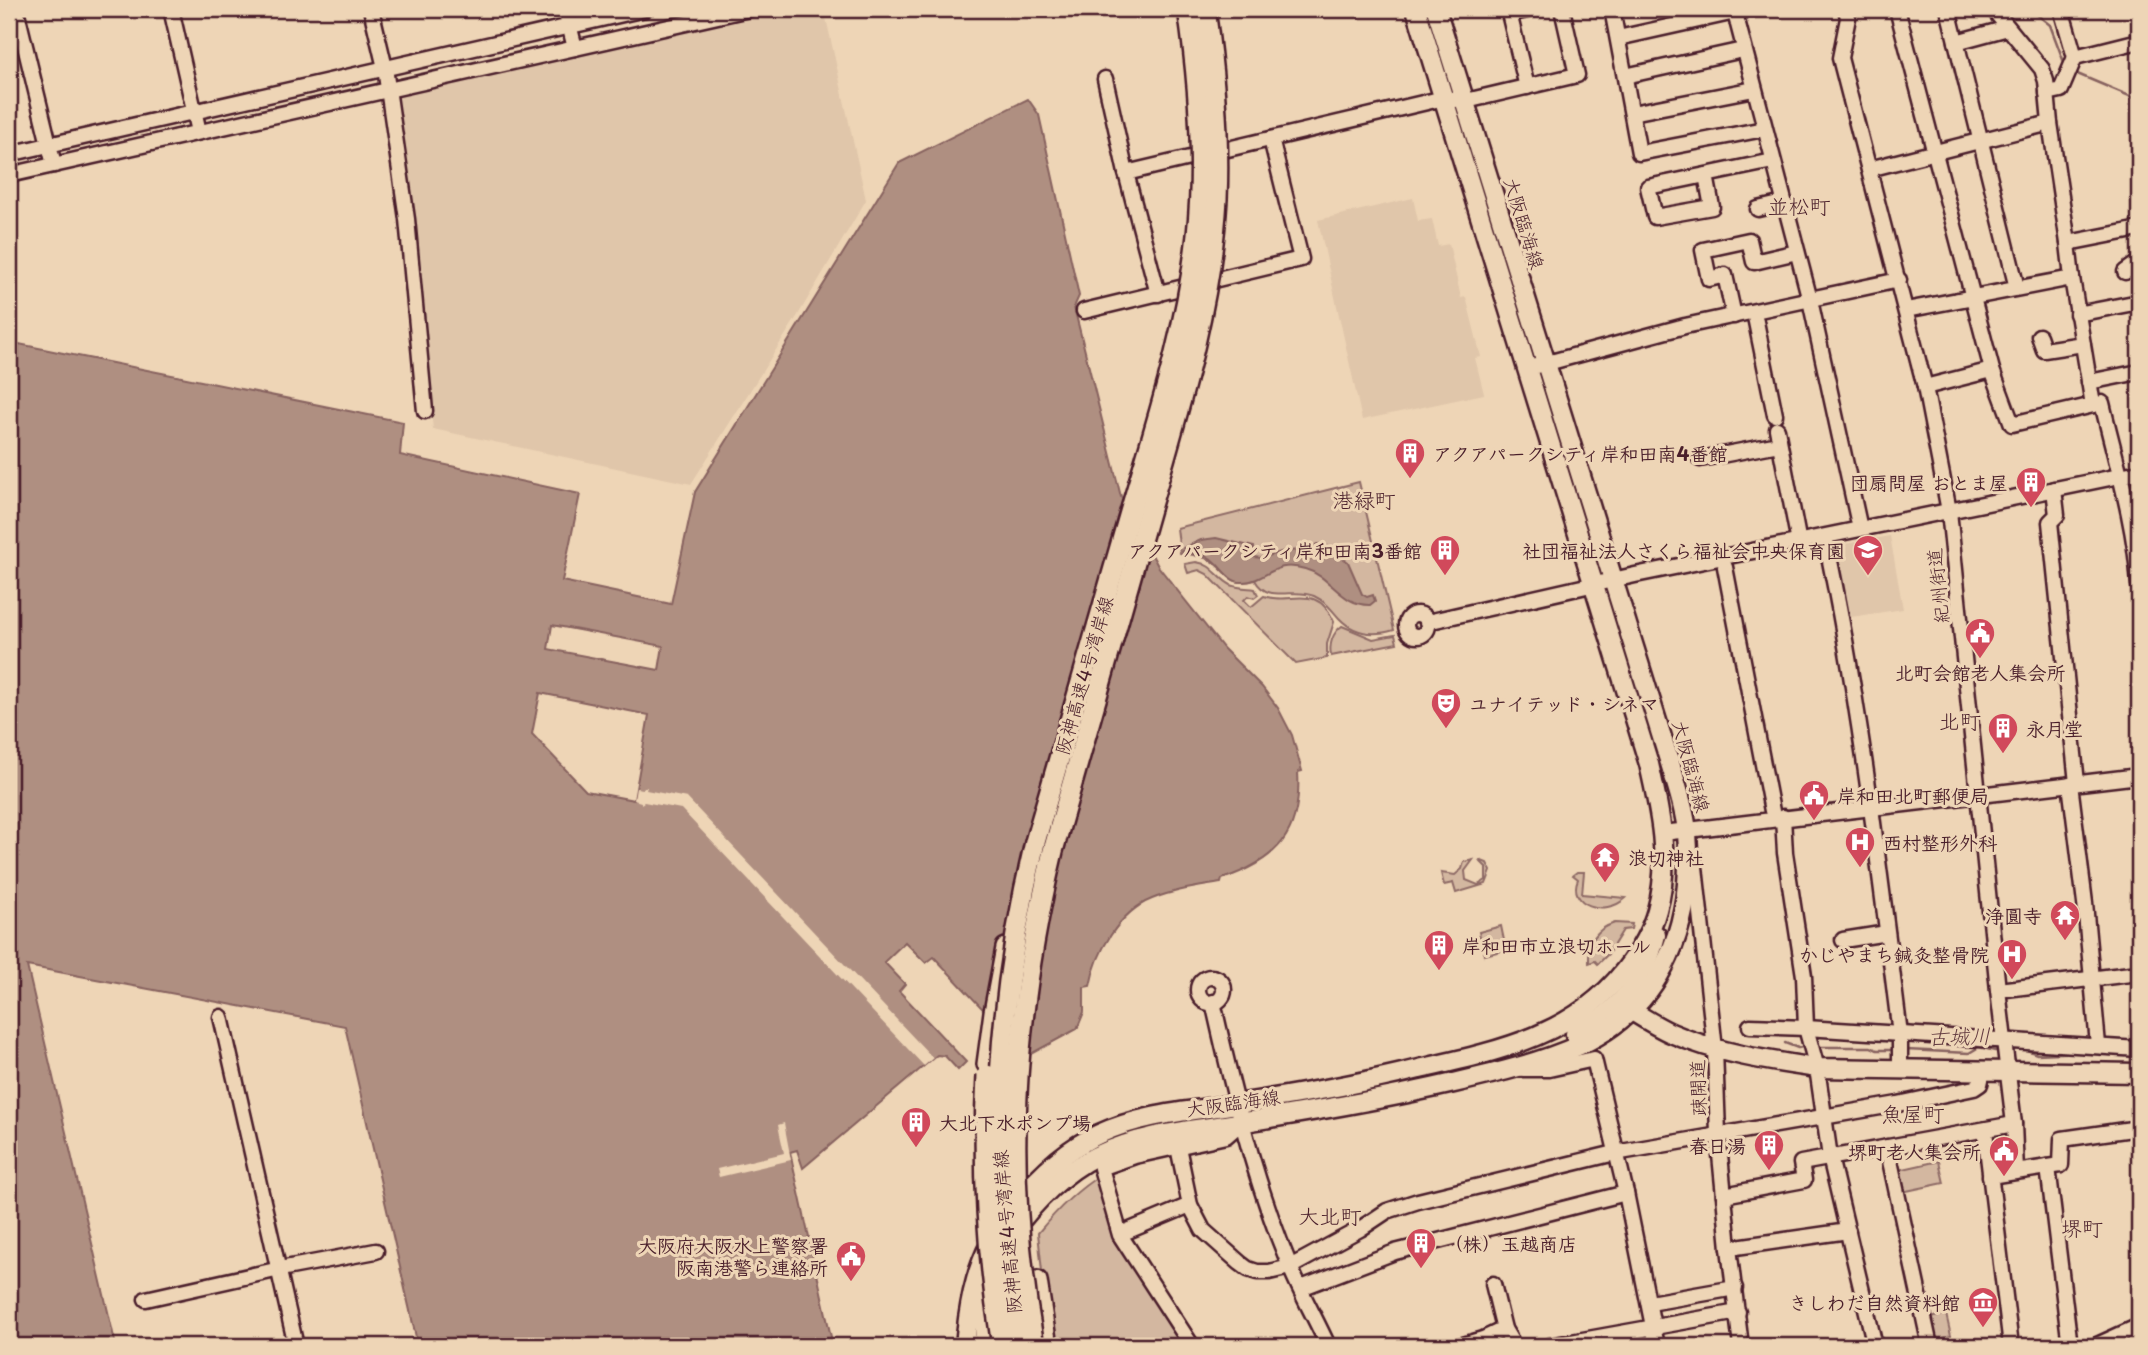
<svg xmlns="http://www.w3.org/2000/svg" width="2148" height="1355" font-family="'Playpen Sans','Klee One',sans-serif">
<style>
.built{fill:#e0c6aa}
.green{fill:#d3b7a0;stroke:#8e6b66;stroke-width:2}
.water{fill:#af8f81;stroke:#87625f;stroke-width:2;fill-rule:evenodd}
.pier{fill:#eed5b6}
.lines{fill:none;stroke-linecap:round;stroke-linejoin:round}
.stream{stroke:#87625f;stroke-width:2.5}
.minor-casing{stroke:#4a1f2b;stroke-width:19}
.major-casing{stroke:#4a1f2b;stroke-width:23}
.highway-casing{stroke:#4a1f2b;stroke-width:24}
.minor{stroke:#eed5b6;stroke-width:14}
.major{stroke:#eed5b6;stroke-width:18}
.highway{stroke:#eed5b6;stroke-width:19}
.highway-bridge-casing{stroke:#4a1f2b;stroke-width:24;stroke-linecap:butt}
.highway-bridge{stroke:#eed5b6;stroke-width:19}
.labels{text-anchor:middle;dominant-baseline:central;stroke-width:6;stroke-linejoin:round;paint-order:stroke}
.street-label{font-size:19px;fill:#4a1f2b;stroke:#eed5b6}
.poi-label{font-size:19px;font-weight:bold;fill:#4a1f2b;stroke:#eed5b6;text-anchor:start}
.neighbourhood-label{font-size:21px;fill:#4a1f2b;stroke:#eed5b6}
.water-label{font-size:21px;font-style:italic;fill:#633b40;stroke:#eed5b6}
</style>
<rect width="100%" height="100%" fill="#eed5b6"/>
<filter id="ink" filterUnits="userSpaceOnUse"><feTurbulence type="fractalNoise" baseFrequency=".0143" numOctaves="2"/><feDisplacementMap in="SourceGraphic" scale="14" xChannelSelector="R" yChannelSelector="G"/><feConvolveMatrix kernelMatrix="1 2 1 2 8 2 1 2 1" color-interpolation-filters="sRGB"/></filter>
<g filter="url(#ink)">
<!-- built -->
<g class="built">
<path d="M779 9H824L866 200 798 315 691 484 433 429 396 95Z"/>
<path d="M1413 198 1418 221 1432 219 1438 246 1449 244 1461 298 1466 297 1481 357 1475 358 1484 394 1362 420 1318 220Z"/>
<path d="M1890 536 1903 609 1845 618 1833 546Z"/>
</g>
<!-- green -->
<g class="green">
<path d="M1359 482 1394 630C1374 636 1354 634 1339 618 1331 609 1325 601 1314 596 1293 587 1268 604 1255 580 1226 588 1229 570 1208 559 1200 556 1189 554 1180 553L1177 528Z"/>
<path d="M1196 562C1213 564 1217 578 1231 585 1238 588 1247 588 1255 589L1258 595 1254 598 1248 596 1244 600 1251 607 1264 596C1290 606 1317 581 1334 622L1327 644V658L1296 664 1207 574 1199 570 1188 573 1185 564Z"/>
<path d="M1342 626 1373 639 1395 635 1397 643 1331 656C1329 645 1332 633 1342 626Z"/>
<path d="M1473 860 1465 871 1466 880 1478 885 1486 880V867L1479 860 1487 863 1491 871 1486 884 1456 893 1453 883 1444 885 1441 873 1455 875 1462 869 1464 862Z"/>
<path d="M1577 872H1584L1582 894 1626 898C1604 918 1567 904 1578 879L1573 875Z"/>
<path d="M1615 923 1632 924 1631 929 1623 930 1608 954 1598 964 1595 961 1589 963C1588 942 1595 929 1615 923Z"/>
<path d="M1501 926 1506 950 1484 955 1479 932Z"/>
<path d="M1939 1161 1944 1183 1897 1193 1894 1171Z"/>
<path d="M1101 1175 1117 1236 1187 1346H1055L1044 1290 1038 1233C1056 1211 1076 1190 1101 1175Z"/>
<path d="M1946 1314 1951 1336 1929 1342 1924 1320Z"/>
</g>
<!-- water -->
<g class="water">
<path d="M1028 99 1039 115 1079 296 1074 307 1121 497 1158 566 1224 649 1262 687 1278 708 1292 735 1302 771 1298 772C1302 833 1278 860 1222 879L1221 883C1198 887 1174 890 1152 899 1119 912 1096 953 1090 986L1084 987V1012L1077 1029 1027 1056 934 957 926 963 905 942 884 962 905 984 899 991 966 1062 958 1070 945 1056 937 1055 803 1168 797 1150 790 1152 833 1346H418L345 1026 27 966 116 1346H9V342L403 422 400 455 580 494 562 581 671 604 695 492 899 163ZM552 625 663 646 659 670 548 649ZM540 693 649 715 634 800 586 791 532 734Z"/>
<path d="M1216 538 1254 547V557L1262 558 1281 552 1308 549 1317 544 1326 545 1348 562 1362 594 1367 597 1373 595 1375 601 1370 605C1341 606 1331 576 1305 569 1273 559 1268 581 1243 582 1227 583 1221 564 1208 557 1200 554 1190 554 1182 551L1183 548 1201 540Z"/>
</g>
<!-- pier -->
<g class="pier">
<path d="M644 787H647L646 790 687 798 933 1058 924 1066 681 809 644 802 641 804V802L634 800 636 788 643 789Z"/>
<path d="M784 1123 791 1160 719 1177 717 1169 784 1153 778 1125Z"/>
</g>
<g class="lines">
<!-- stream -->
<g class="stream">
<path d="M2030 9 2050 25 2065 65"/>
<path d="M2075 73 2139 100"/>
<path d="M1785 1043 1798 1048 1806 1046"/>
<path d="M1816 1047H1871L1877 1050H1896"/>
<path d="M2012 1049 2022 1048 2037 1054 2084 1052"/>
<path d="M1906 1050 1969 1053 1979 1047 1995 1051 2002 1050"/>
</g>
<!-- minor casing -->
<g class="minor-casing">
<g id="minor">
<path d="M16 9 54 165"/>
<path d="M171 9 199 132"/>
<path d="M371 9 385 68 407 219 425 411"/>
<path d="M565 9 575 48"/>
<path d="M1508 9 1527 87"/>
<path d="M1612 9 1639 153 1764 129"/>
<path d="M1734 9 1810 300 1860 529"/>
<path d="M1846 9 1848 18 1840 58 1925 387 1949 511 1998 990 2014 1124 2016 1171"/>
<path d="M1897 9 1992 370 2012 424 2102 403C2116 462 2135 523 2139 585"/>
<path d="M1948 9 2017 288"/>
<path d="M2061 9 2075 57 2139 41"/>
<path d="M1509 14 1532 9"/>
<path d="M1618 38 1735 12"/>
<path d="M1956 42 2008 28"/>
<path d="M1625 76 1743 50"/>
<path d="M1105 79 1126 173 1158 294"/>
<path d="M2047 93 2061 90 2075 57"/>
<path d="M1632 113 1754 89"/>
<path d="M2050 123 2068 243"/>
<path d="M9 154 645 9"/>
<path d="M1869 169 2050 123 2046 81 2042 69 1993 9"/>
<path d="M1126 173 1444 98 1466 101 1577 75 1562 9"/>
<path d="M9 175 749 9"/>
<path d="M1706 175 1712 207 1655 217 1648 187 1773 161"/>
<path d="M1758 209 1784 203"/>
<path d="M2125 272 2139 262"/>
<path d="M1906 310 2072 278"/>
<path d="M1084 311 1301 259 1271 139"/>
<path d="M1754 312 1775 415"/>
<path d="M2077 314 2139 302"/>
<path d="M1734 316 1725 275 1709 279 1703 250 1749 240 1754 262 1797 252"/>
<path d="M2039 336 2044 350 2083 344"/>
<path d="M1536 366 1685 326 1899 280"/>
<path d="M2089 382 2139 372"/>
<path d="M1925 387 1992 370"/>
<path d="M2093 405 2072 278 2068 243 2139 229"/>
<path d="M1777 429 1799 543"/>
<path d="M1700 459 1779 444"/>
<path d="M2054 489 2057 515 2050 522 2077 783"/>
<path d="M1825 537C1860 701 1879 867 1900 1034V1068"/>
<path d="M1725 567 1772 811"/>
<circle cx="1417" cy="625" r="11"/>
<path d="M1427 622 1635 575 2139 472"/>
<path d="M2070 784 2085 903 2098 1045"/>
<path d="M1783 817 1785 853 1804 976 1806 1028 1817 1068 1830 1157 1875 1346"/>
<path d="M1663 833 2139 776"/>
<path d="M1694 858 1715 1049 1718 1134 1729 1248 1741 1346"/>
<path d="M1843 940 1887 933"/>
<circle cx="1211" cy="990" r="13"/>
<path d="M1998 990 2139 973"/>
<path d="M1213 1002C1233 1091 1254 1180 1289 1264 1300 1292 1316 1319 1328 1346"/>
<path d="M221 1017 296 1346"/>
<path d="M1750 1026 1806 1028 2139 1049"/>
<path d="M1523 1069H1549L1594 1059 1626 1193 1657 1346"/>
<path d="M1985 1131 2011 1346"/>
<path d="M1178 1147 1190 1205 1203 1230 1240 1263 1248 1269 1257 1272H1269L1290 1267 1360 1229 1387 1211 1418 1201 1615 1153 1898 1104 1974 1088 1980 1084 1983 1071"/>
<path d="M1887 1147 1930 1346"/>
<path d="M2048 1167 2070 1346"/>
<path d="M1990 1176 2061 1165 2062 1139 2139 1128"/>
<path d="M1724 1195 1804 1180 1801 1163 2014 1124"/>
<path d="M1123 1233 1190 1205"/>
<path d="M1729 1248 1848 1231"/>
<path d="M1493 1284 1504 1329 1514 1346"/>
<path d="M1301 1288 1395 1252 1626 1193"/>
<path d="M146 1299 280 1269 376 1251"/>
<path d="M1650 1303 1735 1288"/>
<path d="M1192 1346 1120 1235 1101 1168 1135 1156 1226 1136 1241 1123"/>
<path d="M1459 1346 1483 1339 1504 1329"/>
<path d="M1549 1346 1738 1312"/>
<path d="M2095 1346 2139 1326"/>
</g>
</g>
<!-- major casing -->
<g class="major-casing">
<g id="major">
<path d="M1619 1003C1636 1013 1653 1025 1671 1033 1717 1053 1768 1061 1817 1068L2139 1073"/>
<path d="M1575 1034C1619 1011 1644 983 1656 935"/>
<path d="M1011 1209C1034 1180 1065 1149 1099 1134 1144 1113 1195 1111 1243 1103 1301 1094 1358 1084 1415 1070 1494 1052 1573 1037 1625 970 1639 952 1651 932 1657 910 1671 861 1660 812 1649 764L1416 9"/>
<path d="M1014 1230C1035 1201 1064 1172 1096 1156 1144 1133 1194 1130 1245 1122 1315 1111 1385 1099 1454 1083 1497 1073 1540 1063 1580 1045 1666 1005 1694 921 1687 833 1686 814 1679 794 1674 776L1436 9"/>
<path d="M965 1346C968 1310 974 1274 991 1242"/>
<path d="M984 1346 985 1318 991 1287"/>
<path d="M2135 1346 2139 1343"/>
</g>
</g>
<!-- highway casing -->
<g class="highway-casing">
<g id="highway">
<path d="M987 1064 994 1012 1006 948"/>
<path d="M1037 1281 1047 1346"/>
</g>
</g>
<!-- minor -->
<use href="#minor" class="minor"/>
<!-- major -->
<use href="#major" class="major"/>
<!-- highway -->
<use href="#highway" class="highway"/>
<!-- highway-bridge casing -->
<g class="highway-bridge-casing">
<g id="highway-bridge">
<path d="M987 1075C982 1167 987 1256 1002 1346"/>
<path d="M1017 1346C986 1178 995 1008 1035 842 1067 729 1101 615 1133 502 1159 414 1187 326 1197 235 1205 159 1199 84 1188 9"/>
<path d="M1034 1346C1003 1175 1013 1020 1053 851 1085 737 1118 623 1150 509 1179 408 1211 305 1217 199 1220 135 1214 72 1205 9"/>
</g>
</g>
<!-- highway-bridge -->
<use href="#highway-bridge" class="highway-bridge"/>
</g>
</g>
<!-- icons -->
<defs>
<g id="building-pin" transform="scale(1.575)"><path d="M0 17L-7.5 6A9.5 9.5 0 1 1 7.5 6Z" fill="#d1495b" stroke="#eed5b6"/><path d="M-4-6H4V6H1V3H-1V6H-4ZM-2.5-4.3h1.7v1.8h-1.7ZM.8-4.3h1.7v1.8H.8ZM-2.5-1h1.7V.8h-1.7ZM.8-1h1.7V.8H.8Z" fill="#fff"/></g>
<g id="school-pin" transform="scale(1.575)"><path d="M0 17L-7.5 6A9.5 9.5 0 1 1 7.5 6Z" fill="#d1495b" stroke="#eed5b6"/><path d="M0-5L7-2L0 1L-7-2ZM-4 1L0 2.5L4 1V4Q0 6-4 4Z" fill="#fff"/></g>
<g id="civic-pin" transform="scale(1.575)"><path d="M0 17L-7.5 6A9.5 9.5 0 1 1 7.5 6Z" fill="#d1495b" stroke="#eed5b6"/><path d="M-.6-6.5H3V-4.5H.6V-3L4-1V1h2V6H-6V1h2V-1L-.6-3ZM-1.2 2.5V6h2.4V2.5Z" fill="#fff"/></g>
<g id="theatre-pin" transform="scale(1.575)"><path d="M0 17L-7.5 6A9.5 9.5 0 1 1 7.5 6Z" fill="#d1495b" stroke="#eed5b6"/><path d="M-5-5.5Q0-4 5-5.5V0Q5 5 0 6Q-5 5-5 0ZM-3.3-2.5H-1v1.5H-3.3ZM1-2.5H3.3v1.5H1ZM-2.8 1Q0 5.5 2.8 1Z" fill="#fff"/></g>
<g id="hospital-pin" transform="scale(1.575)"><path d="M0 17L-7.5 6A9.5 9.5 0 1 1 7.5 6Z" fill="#d1495b" stroke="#eed5b6"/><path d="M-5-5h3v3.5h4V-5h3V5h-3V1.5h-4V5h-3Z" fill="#fff"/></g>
<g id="temple-pin" transform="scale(1.575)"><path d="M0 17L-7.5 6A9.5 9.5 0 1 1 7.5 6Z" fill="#d1495b" stroke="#eed5b6"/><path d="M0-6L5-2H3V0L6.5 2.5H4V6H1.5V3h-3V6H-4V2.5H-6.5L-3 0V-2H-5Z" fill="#fff"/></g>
<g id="museum-pin" transform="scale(1.575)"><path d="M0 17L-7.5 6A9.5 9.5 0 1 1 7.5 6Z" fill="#d1495b" stroke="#eed5b6"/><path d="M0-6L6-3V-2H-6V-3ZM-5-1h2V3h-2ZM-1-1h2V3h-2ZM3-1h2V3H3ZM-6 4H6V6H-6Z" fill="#fff"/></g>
</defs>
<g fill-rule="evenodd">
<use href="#building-pin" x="1410" y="453"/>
<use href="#building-pin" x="2031" y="482"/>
<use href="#building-pin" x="1445" y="550"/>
<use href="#school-pin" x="1868" y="550"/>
<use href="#civic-pin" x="1980" y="633"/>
<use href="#theatre-pin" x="1446" y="703"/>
<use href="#building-pin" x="2003" y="728"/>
<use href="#civic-pin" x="1814" y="795"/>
<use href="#hospital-pin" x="1860" y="842"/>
<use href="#temple-pin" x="1605" y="857"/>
<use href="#temple-pin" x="2065" y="915"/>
<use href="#building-pin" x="1439" y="945"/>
<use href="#hospital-pin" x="2012" y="954"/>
<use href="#building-pin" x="916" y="1122"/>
<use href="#building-pin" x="1769" y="1145"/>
<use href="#civic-pin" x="2004" y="1151"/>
<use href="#building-pin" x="1421" y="1243"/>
<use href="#civic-pin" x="851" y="1256"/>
<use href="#museum-pin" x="1983" y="1302"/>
</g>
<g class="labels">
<!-- street labels -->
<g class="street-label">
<text transform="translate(1525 223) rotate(73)">大阪臨海線</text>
<text transform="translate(1937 586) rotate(-96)">紀州街道</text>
<text transform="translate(1083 675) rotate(-74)">阪神高速4号湾岸線</text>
<text transform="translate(1692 766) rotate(75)">大阪臨海線</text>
<text transform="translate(1697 1088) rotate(-92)">疎開道</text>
<text transform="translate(1233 1102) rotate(-8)">大阪臨海線</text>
<text transform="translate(1006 1232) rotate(-95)">阪神高速4号湾岸線</text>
</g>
<!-- poi labels -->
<g class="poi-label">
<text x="1433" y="453">アクアパークシティ岸和田南4番館</text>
<text x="2008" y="482" text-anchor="end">団扇問屋 おとま屋</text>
<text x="1422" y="550" text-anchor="end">アクアパークシティ岸和田南3番館</text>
<text x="1845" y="550" text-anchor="end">社団福祉法人さくら福祉会中央保育園</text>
<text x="1980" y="672" text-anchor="middle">北町会館老人集会所</text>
<text x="1469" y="703">ユナイテッド・シネマ</text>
<text x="2026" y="728">永月堂</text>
<text x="1837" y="795">岸和田北町郵便局</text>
<text x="1883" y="842">西村整形外科</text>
<text x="1628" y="857">浪切神社</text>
<text x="2042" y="915" text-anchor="end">浄圓寺</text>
<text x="1462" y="945">岸和田市立浪切ホール</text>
<text x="1989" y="954" text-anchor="end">かじやまち鍼灸整骨院</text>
<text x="939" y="1122">大北下水ポンプ場</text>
<text x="1746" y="1145" text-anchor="end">春日湯</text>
<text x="1981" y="1151" text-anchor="end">堺町老人集会所</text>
<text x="1444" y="1243">（株）玉越商店</text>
<text x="828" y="1245" text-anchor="end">大阪府大阪水上警察署<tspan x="828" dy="22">阪南港警ら連絡所</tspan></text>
<text x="1960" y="1302" text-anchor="end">きしわだ自然資料館</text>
</g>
<!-- neighbourhood labels -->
<g class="neighbourhood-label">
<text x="1799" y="205">並松町</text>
<text x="1364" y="499">港緑町</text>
<text x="1960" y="720">北町</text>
<text x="1913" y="1113">魚屋町</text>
<text x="1330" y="1215">大北町</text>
<text x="2082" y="1227">堺町</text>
</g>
<!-- water labels -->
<g class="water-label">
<text transform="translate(1959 1035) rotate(-1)">古城川</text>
</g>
</g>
<!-- margin -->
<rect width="2148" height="1355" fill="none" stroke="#eed5b6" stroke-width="35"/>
<rect x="18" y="18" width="2113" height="1320" fill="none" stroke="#4a1f2b" stroke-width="2.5" filter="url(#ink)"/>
</svg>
